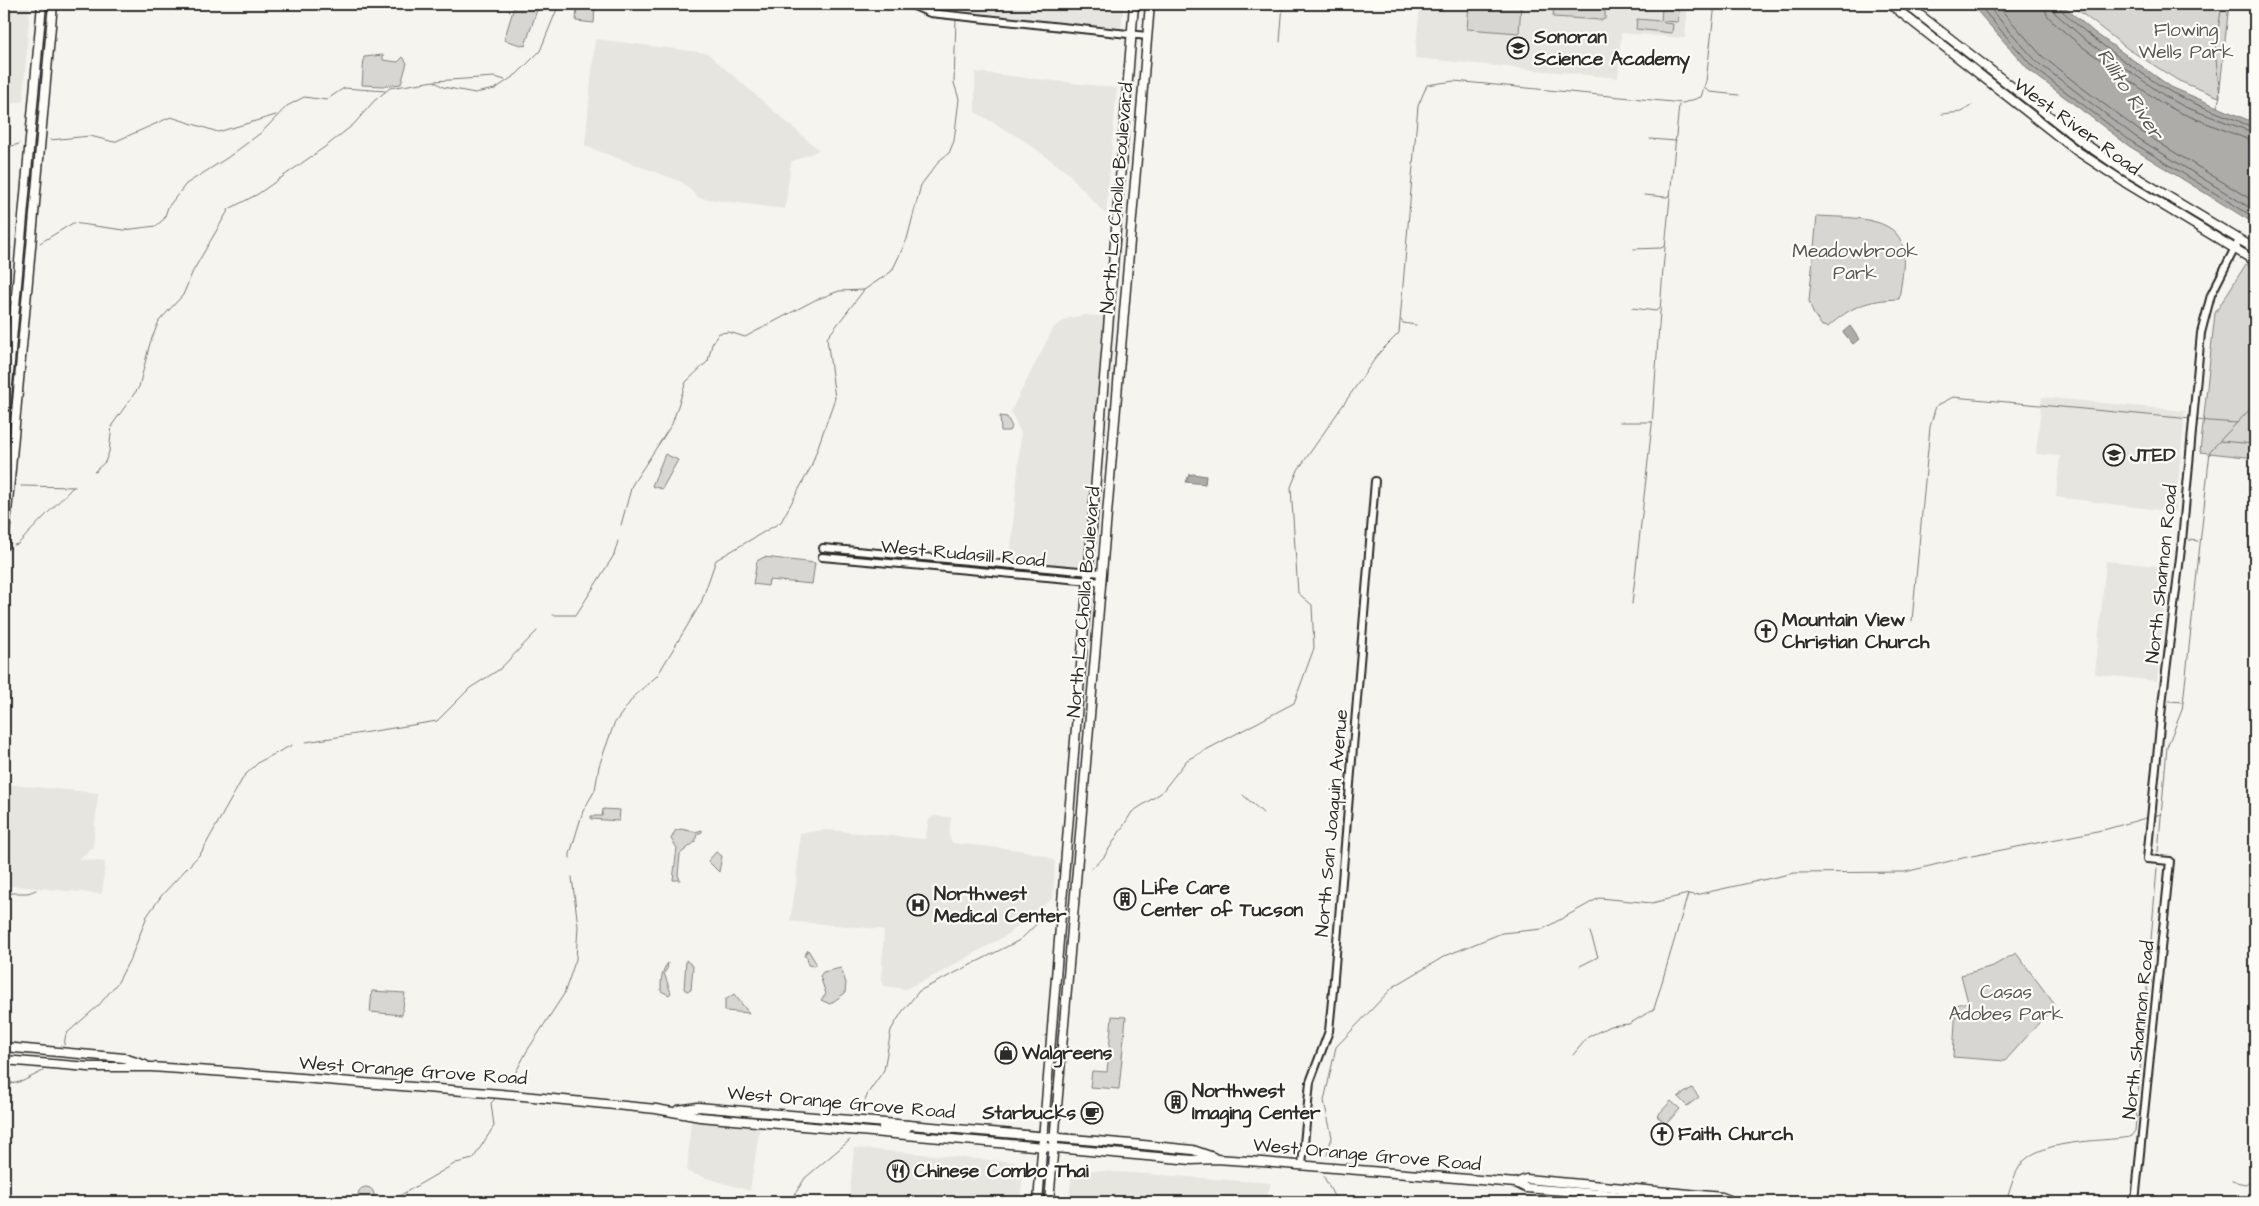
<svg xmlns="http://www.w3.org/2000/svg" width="2259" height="1206" font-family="'Architects Daughter',sans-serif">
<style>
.built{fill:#e6e5e0}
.green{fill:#d7d6d2;stroke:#81807e}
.water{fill:#adaca9;stroke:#797877}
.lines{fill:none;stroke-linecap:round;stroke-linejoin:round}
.shore{stroke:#5f5f5d;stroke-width:1}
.stream{stroke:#797877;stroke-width:1}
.tertiary-casing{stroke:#2b2b2b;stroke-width:10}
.primary-casing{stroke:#2b2b2b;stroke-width:11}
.tertiary{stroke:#fdfcf7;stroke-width:6}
.primary{stroke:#fdfcf7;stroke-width:8}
.labels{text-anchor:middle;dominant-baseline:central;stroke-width:4.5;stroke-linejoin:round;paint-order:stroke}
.park-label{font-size:19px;fill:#565655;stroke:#fdfcf7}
.poi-label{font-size:19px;font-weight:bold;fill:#2b2b2b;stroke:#fdfcf7;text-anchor:start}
.street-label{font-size:19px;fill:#2b2b2b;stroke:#fdfcf7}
.water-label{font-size:20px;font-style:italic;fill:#585857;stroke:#fdfcf7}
</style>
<rect width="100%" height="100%" fill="#f5f4ef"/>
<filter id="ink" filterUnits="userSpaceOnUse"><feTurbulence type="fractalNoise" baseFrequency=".02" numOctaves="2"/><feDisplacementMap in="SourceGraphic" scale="10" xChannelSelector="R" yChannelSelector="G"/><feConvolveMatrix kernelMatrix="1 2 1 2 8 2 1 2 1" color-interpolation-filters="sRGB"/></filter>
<g filter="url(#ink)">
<!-- built -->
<g class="built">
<path d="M4 4H30L23 101 4 106Z"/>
<path d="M970 4H1124L1121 28 970 13Z"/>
<path d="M1420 4H1688L1685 38 1621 33 1618 78 1415 58Z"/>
<path d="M595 39 707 53 819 150 791 162 785 209 699 198 682 182 585 146Z"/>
<path d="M975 72 1117 88 1106 215 1068 173 1025 141 975 112Z"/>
<path d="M1085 315 1106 317 1083 567 1010 560 1021 434 1011 411 1054 327 1069 318Z"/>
<path d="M2042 397 2185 411 2175 512 2056 497 2060 456 2036 454Z"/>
<path d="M2106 561 2169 567 2157 681 2095 674Z"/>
<path d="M4 784 98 793 93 847 79 859 105 862 102 894 4 885Z"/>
<path d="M934 816 951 817 949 835 952 843 1021 850 1046 856 1055 861 1053 898 1005 936 934 976 905 989 884 986 881 980 884 931 880 929 790 921 796 884 800 833 827 830 925 839 929 820Z"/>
<path d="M691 1120 760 1126 750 1191 687 1172Z"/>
<path d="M854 1148 1024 1163 1020 1202H849Z"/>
<path d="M1072 1169 1146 1174 1271 1183 1265 1202H1069Z"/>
</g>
<!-- green -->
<g class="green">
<path d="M515 4H539L525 46 504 40Z"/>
<path d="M577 4H595L594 23 576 21Z"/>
<path d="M1469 4H1521L1519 33 1467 29Z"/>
<path d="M1554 4H1594L1605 12V19L1601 20 1553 17Z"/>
<path d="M2070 4H2229L2219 97 2179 81 2128 49Z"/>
<path d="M1662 8 1679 10 1678 22 1663 21 1664 23 1673 24 1672 33 1636 29 1637 19 1661 21Z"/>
<path d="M383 55V60L398 62 403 57 407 63 401 84 383 86 362 85 364 57Z"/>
<path d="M1817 216C1844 218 1899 214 1903 249 1905 265 1901 284 1899 299 1868 300 1851 306 1828 327L1822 326 1813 313 1809 301Z"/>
<path d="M2246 264 2255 270V458L2200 452 2215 313Z"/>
<path d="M1000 416 1007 417 1012 427 1009 431H1001Z"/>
<path d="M665 454 678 460 662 489 652 486Z"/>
<path d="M764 557 815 563 812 584 769 580 768 586 753 584 757 561Z"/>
<path d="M603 809 620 810 619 821 591 819V816H602Z"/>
<path d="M681 829 695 832 702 830V832L697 834 695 842 680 854 678 875 680 880H673L677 848 671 839 675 831Z"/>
<path d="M716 852 722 856 719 872 708 861Z"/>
<path d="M808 950 816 963 814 966 808 965 807 957 804 956Z"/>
<path d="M2016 953 2055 1005 2005 1061 1953 1057 1956 1005 1968 1002 1961 975 1993 966Z"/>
<path d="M686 960 693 966 691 990 687 991 684 989Z"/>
<path d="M668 963 667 969 664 973 671 993 669 995 661 991C661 980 661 971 668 963Z"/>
<path d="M841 968 846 983 845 993 830 1004 821 1000 826 994 820 976 823 972Z"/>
<path d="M372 991 405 993 402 1015 370 1012Z"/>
<path d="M734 994 749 1013 725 1011V1000Z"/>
<path d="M1112 1016 1126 1017 1119 1089 1090 1087 1092 1071 1107 1072Z"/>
<path d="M1692 1088 1699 1097 1687 1106 1678 1097Z"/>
<path d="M1671 1101 1680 1109 1666 1124 1657 1116Z"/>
<circle cx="366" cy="1195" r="8"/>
</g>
<!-- water -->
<g class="water">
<path d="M1971 4H2061L2095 33 2171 87 2255 123V224L2129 146 2029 70Z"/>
<path d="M1850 326 1859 339 1853 344 1843 332Z"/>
<path d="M1193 474 1206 476 1205 484 1186 482 1189 475Z"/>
</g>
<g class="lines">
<!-- shore -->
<g class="shore">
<path d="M1978 4 2033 67 2132 142 2255 218"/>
<path d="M1986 4 2037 62 2136 137 2255 211"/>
<path d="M1996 4 2042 56 2077 84 2140 131 2255 202"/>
<path d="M2044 4 2047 15 2055 24 2084 48 2160 102 2181 113 2247 139 2255 141"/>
<path d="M2051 4 2055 13 2088 42 2165 96 2185 107 2255 133"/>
<path d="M2058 4C2059 17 2154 83 2171 92 2191 103 2213 111 2234 119 2241 122 2248 126 2255 127"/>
</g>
<!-- stream -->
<g class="stream">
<path d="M933 4 943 5"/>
<path d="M953 5 955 4"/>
<path d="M956 13V4"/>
<path d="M1280 42 1283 4"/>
<path d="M435 81 495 77 505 80"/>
<path d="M1704 88 1710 92 1739 95"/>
<path d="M2217 107 2220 96 2215 50 2222 4"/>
<path d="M1942 114 1962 112 1972 105"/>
<path d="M1650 139 1676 141"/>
<path d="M50 140 90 136 114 142 171 117 218 132 276 115"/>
<path d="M8 147 19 144"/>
<path d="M1644 195 1667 197 1670 195"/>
<path d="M40 243 73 223 124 230 156 226 164 219 168 207 186 184 227 158 262 132 287 106 304 97 326 100 344 88 385 91"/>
<path d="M1634 249 1661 248 1665 246"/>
<path d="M4 251 11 248"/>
<path d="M1632 308 1656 311 1660 307"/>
<path d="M1401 320 1403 323 1416 325"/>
<path d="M2195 420 2237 423"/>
<path d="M1620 422H1652"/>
<path d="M2220 441 2255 444"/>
<path d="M97 471 94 472 105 462 109 452 112 425 139 387 150 343 159 321 183 295 193 271 229 209 258 194 329 144 354 124 374 101 390 88 434 81 443 87 475 93 495 89 517 74 540 51 559 4"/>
<path d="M21 486 75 487"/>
<path d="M621 525 632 485 672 424 686 382 708 361 712 344 719 333 729 332 745 337 815 300 839 291 864 290 892 271 907 239 921 185 940 160 949 153 954 141 959 99 954 83 956 19"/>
<path d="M2189 540 2198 541"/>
<path d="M14 545 18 544 73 487"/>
<path d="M1632 604 1652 425 1663 269 1679 105"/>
<path d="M553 615H576L614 555 618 541"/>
<path d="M1912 621 1930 427 1936 406 1953 397 2191 419"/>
<path d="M2169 701 2183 702"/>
<path d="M306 742 437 721 470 688 500 669 537 631"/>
<path d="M1243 795 1263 813"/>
<path d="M2153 816 2162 814"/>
<path d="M2158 852 2167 747 2182 710 2184 694 2210 451 2255 404"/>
<path d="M570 858V854L583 811 595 790 599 766 614 724 635 695 657 676 701 603 716 560 781 522 811 467 835 398 827 338 864 290"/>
<path d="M1091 869 1104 857 1132 812 1161 793 1187 760 1294 703 1314 648 1312 605 1298 593 1291 487 1298 470 1379 353 1399 333 1418 106 1427 85 1454 81 1683 103 1701 97 1706 81 1715 4"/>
<path d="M4 893H28L36 890"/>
<path d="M1580 966 1598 957 1590 932"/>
<path d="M64 1045 66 1034 99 1005 118 982 132 955 147 916 162 895 201 853 244 776 259 762 292 745"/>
<path d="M1573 1055 1588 1037 1610 1026 1629 1024 1654 1009 1688 894"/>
<path d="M4 1080 13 1083"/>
<path d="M510 1083 527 1051 564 994 576 959 578 926 572 877"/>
<path d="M4 1086 23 1081 43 1071"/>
<path d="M861 1111 868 1093 884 1070 891 1030 902 1012 919 991 1020 940 1049 912"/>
<path d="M1327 1155 1332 1137 1324 1101 1336 1047 1393 987 1445 956 1502 933 1543 929 1599 898 1652 903 1688 894 1695 895 1794 873 1905 872 1967 857 2107 829 2149 817"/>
<path d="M1324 1177 1337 1202"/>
<path d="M2232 1181 2245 1184 2255 1180"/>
<path d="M389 1202 456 1163 473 1159 494 1126 491 1103 495 1099"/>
<path d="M790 1202 805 1178 850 1140"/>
<path d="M2006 1202C2010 1190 2013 1177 2020 1166 2036 1139 2101 1142 2130 1137L2135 1131 2157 868"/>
</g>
<!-- tertiary casing -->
<g class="tertiary-casing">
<g id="tertiary">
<path d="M909 4 930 13 1147 36"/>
<path d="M823 548 1102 573"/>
<path d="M822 557 1102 582"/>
<path d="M1302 1165 1310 1082 1329 1031 1333 990 1375 481"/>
<path d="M1583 1202V1193"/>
<path d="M2135 1202 2170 861 2147 859 2163 696 2182 541 2201 333 2211 295 2239 240"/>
</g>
</g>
<!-- primary casing -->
<g class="primary-casing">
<g id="primary">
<path d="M1890 4 2077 151 2121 180 2255 261"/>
<path d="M1906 4 2081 141 2119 167 2255 249"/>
<path d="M4 430 42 4"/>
<path d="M4 546 53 4"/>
<path d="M4 1047 124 1058 145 1065"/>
<path d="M4 1060 88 1067H151L226 1072 501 1094 656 1109 700 1117 1192 1160 1216 1159 1262 1162 1516 1183 1526 1188 1701 1202"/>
<path d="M678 1110 698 1107 1143 1145 1193 1150 1213 1157"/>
<path d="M883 1128 902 1130 907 1128V1125"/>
<path d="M1516 1183 1526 1179 1722 1197 1733 1202"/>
<path d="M1038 1202 1134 4"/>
<path d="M1049 1202 1150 4"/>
</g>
</g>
<!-- tertiary -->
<use href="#tertiary" class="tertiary"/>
<!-- primary -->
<use href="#primary" class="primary"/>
</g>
</g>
<!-- icons -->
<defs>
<g id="school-ring" transform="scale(1.125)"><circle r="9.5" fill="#fdfcf7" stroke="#2b2b2b" stroke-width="1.5"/><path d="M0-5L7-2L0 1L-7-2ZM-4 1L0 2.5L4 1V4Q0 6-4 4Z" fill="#2b2b2b"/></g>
<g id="church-ring" transform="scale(1.125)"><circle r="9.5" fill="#fdfcf7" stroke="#2b2b2b" stroke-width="1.5"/><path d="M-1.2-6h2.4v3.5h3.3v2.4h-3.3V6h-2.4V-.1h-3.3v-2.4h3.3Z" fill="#2b2b2b"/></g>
<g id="building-ring" transform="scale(1.125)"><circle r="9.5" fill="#fdfcf7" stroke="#2b2b2b" stroke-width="1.5"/><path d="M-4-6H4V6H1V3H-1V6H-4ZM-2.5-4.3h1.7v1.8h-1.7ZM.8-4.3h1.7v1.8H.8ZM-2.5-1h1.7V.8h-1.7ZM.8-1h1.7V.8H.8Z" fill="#2b2b2b"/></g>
<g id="hospital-ring" transform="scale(1.125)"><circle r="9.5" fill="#fdfcf7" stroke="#2b2b2b" stroke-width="1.5"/><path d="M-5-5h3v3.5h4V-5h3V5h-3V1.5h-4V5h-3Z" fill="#2b2b2b"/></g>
<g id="shop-ring" transform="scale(1.125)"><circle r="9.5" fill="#fdfcf7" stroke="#2b2b2b" stroke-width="1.5"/><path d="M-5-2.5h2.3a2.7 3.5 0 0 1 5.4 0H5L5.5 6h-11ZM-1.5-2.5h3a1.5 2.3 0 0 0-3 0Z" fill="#2b2b2b"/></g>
<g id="cafe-ring" transform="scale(1.125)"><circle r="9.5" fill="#fdfcf7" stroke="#2b2b2b" stroke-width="1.5"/><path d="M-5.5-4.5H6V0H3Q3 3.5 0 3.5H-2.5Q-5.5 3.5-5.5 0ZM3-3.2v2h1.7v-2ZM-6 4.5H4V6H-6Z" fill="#2b2b2b"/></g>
<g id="restaurant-ring" transform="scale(1.125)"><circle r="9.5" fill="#fdfcf7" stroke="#2b2b2b" stroke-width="1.5"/><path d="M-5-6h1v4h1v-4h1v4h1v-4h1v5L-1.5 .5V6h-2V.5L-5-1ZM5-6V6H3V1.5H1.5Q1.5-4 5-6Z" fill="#2b2b2b"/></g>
</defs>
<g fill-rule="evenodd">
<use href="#school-ring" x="1518" y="48"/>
<use href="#school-ring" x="2114" y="455"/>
<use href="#church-ring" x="1766" y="631"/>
<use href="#building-ring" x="1125" y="899"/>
<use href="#hospital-ring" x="918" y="905"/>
<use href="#shop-ring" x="1006" y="1053"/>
<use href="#building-ring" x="1176" y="1102"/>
<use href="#cafe-ring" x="1092" y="1113"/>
<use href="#church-ring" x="1662" y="1134"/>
<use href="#restaurant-ring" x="898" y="1171"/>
</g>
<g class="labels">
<!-- park labels -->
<g class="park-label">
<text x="2186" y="30">Flowing<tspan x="2186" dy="22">Wells Park</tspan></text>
<text x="1855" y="251">Meadowbrook<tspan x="1855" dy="22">Park</tspan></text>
<text x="2006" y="992">Casas<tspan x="2006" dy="22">Adobes Park</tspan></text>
</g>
<!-- poi labels -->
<g class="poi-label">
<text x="1534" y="37">Sonoran<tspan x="1534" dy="22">Science Academy</tspan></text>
<text x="2130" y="455">JTED</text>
<text x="1782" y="620">Mountain View<tspan x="1782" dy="22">Christian Church</tspan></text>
<text x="1141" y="888">Life Care<tspan x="1141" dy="22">Center of Tucson</tspan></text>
<text x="934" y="894">Northwest<tspan x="934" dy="22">Medical Center</tspan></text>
<text x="1022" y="1053">Walgreens</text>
<text x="1192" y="1091">Northwest<tspan x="1192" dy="22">Imaging Center</tspan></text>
<text x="1076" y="1113" text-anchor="end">Starbucks</text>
<text x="1678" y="1134">Faith Church</text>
<text x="914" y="1171">Chinese Combo Thai</text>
</g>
<!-- street labels -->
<g class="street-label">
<text transform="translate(2077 127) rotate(36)">West River Road</text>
<text transform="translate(1117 198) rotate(-85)">North La Cholla Boulevard</text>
<text transform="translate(963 554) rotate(5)">West Rudasill Road</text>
<text transform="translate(2162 574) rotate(-84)">North Shannon Road</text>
<text transform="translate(1084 602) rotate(-85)">North La Cholla Boulevard</text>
<text transform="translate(1332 823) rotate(-85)">North San Joaquin Avenue</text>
<text transform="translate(2139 1030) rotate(-84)">North Shannon Road</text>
<text transform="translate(413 1071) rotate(4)">West Orange Grove Road</text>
<text transform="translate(841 1103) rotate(5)">West Orange Grove Road</text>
<text transform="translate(1367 1155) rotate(5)">West Orange Grove Road</text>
</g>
<!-- water labels -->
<g class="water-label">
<text transform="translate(2130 94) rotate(57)">Rillito River</text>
</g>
</g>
<!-- margin -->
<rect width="2259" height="1206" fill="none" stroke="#fdfcf7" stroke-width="20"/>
<rect x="10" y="10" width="2239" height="1186" fill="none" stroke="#2b2b2b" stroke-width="2" filter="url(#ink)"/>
</svg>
